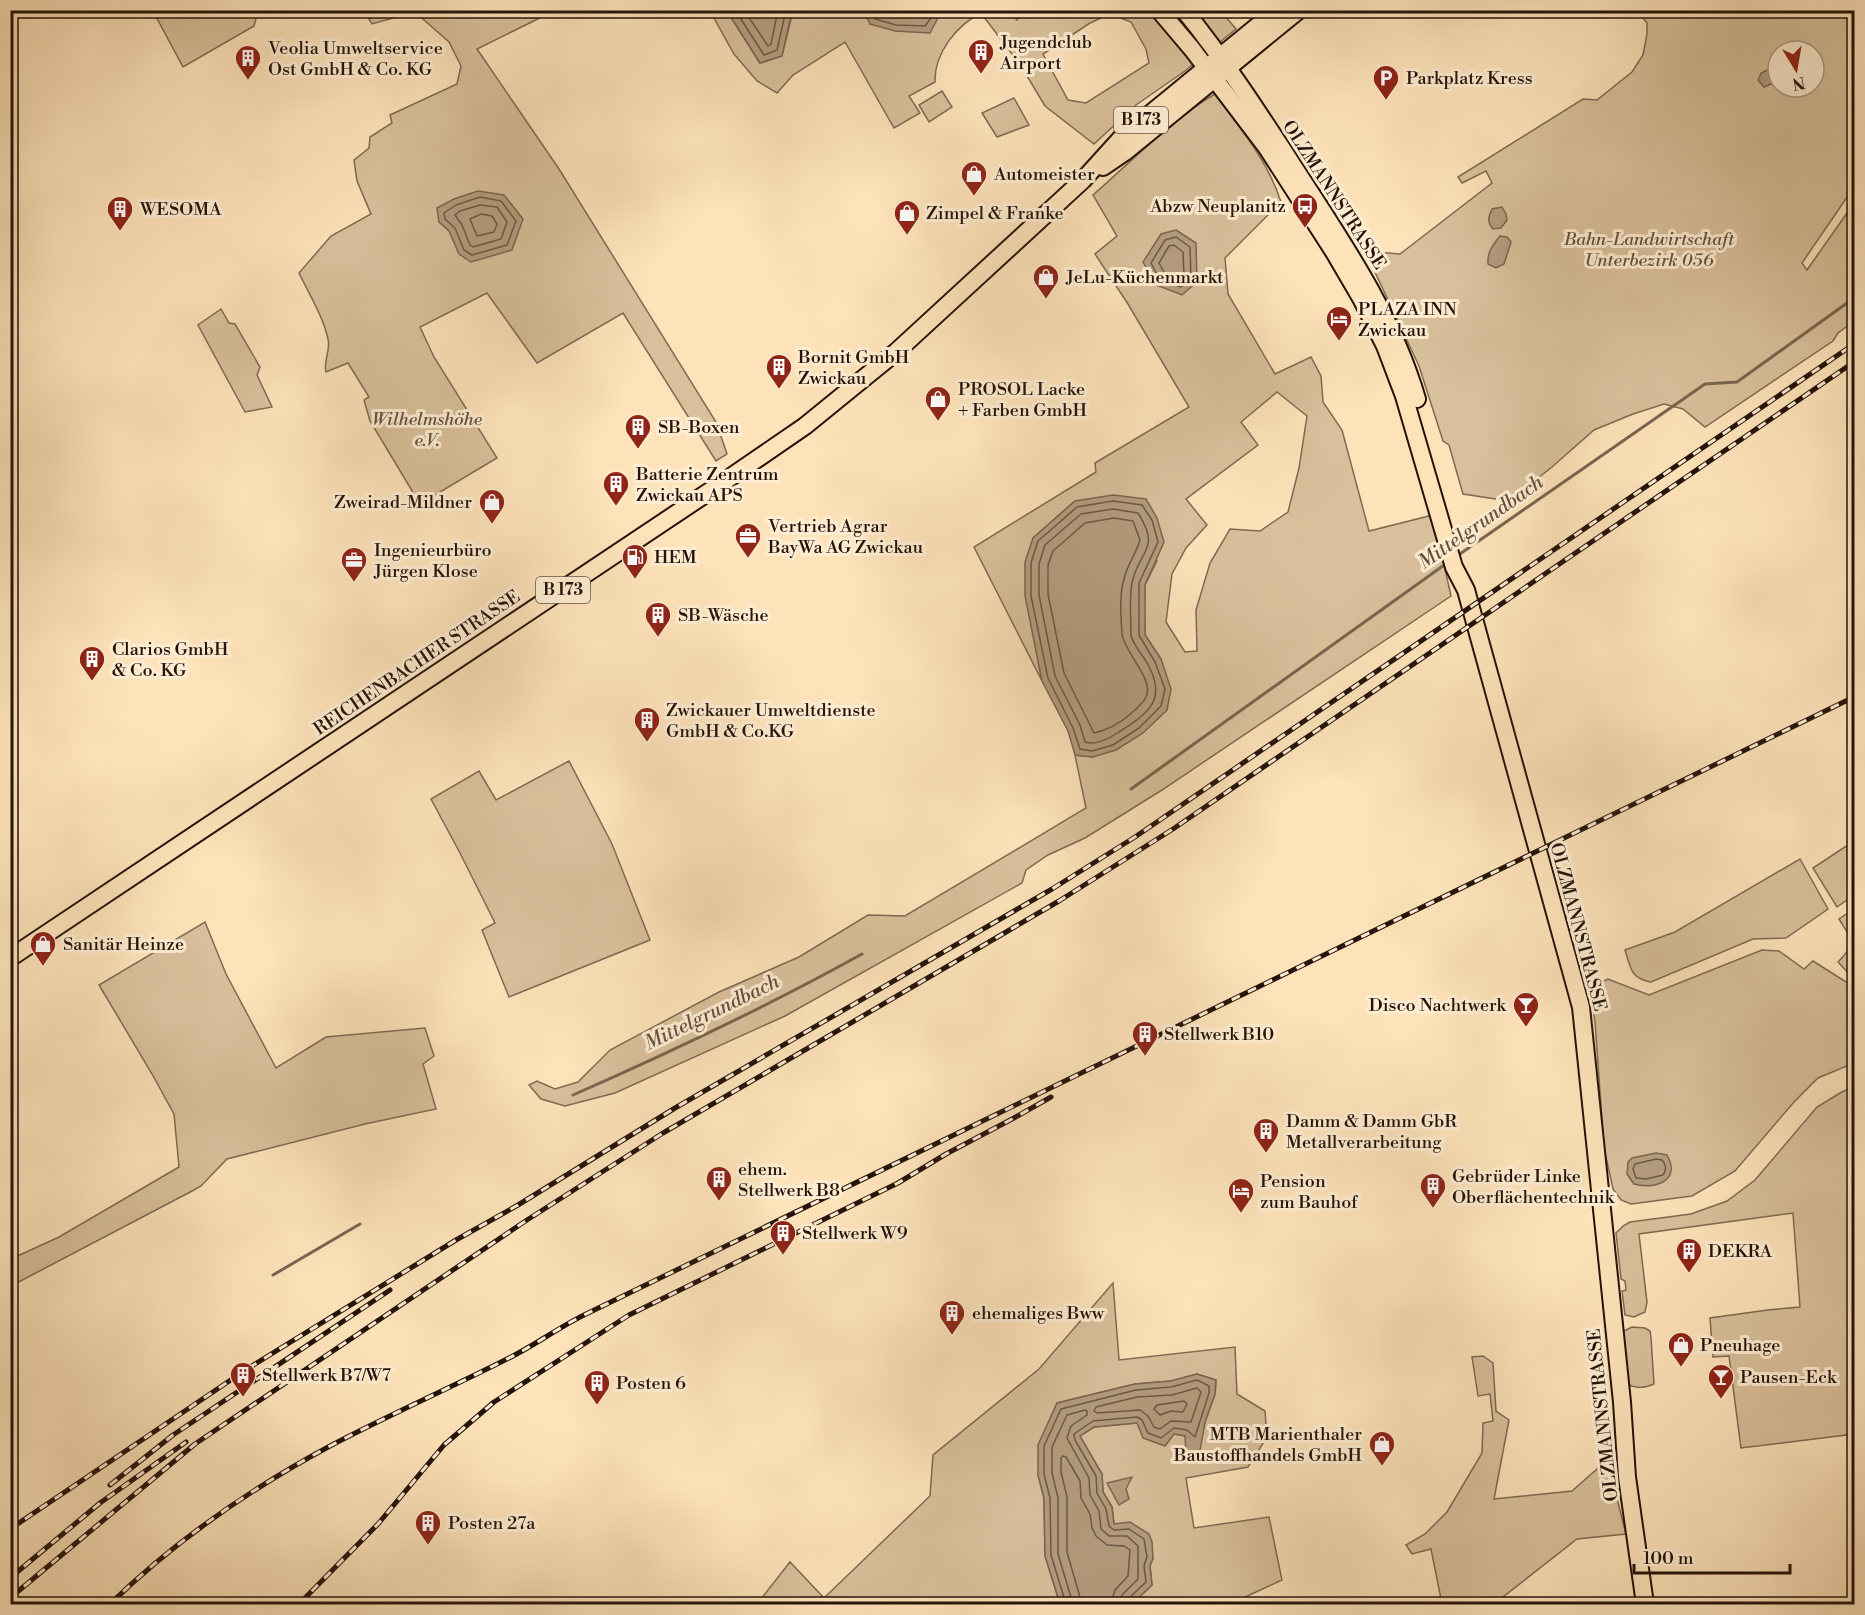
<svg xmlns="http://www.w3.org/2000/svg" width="1865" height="1615" font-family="'Libre Bodoni',serif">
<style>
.green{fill:#d9c09c;stroke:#7e6a53;stroke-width:1.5;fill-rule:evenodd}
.water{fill:#b49c7e;stroke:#7a6550;stroke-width:1.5}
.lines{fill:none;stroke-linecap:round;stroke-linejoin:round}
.shore{stroke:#6c5844;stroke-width:1.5}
.stream{stroke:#7a6550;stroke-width:3}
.major-casing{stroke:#24130a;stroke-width:20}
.major{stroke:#fee3ba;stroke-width:16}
.rail-casing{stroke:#24130a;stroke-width:5}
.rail{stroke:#feedd2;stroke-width:3;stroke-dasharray:9;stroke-linecap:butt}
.labels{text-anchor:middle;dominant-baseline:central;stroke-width:6;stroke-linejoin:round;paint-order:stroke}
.shield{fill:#feedd2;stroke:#655446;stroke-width:1.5}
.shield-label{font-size:16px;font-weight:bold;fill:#24130a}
.poi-label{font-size:18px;fill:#24130a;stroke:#feedd2;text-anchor:start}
.street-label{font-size:18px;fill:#24130a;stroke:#feedd2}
.park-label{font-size:18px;font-style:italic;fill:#63503d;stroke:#feedd2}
.water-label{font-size:20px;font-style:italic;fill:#65513e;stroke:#feedd2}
</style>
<rect width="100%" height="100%" fill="#fee3ba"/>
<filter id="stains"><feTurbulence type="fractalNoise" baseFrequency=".00333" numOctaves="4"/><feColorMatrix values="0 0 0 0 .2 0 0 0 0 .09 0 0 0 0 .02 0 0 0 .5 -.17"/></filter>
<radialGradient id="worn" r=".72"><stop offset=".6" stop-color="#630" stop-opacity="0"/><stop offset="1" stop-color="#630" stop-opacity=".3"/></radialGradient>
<!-- green -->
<g class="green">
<path d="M1022 10H1220L1236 29 1185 71 1136 105 1094 144 1045 106 1021 66 981 13C957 25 934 53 935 82L909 96 920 113 894 128 845 42 793 75 777 93 757 81 734 54 710 11H727L760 63 782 56 793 11H864L939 16 952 11H1009L1017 20ZM1110 14 1131 22 1146 49 1149 63 1086 103 1068 100 1043 54 1090 23Z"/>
<path d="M153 11H258L254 26 183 67Z"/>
<path d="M364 11H554L477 49 559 169 716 422 727 454 716 461 623 313 537 363 487 293 420 327 434 357 497 458 420 504 370 421 364 400 369 397 348 363 326 372C323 361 331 350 328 339 323 316 309 294 299 273L331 236 371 214 357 181 354 160 369 148 370 137 392 123 390 115 457 84 461 66 449 42 415 12 372 24Z"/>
<path d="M1637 11H1854V187L1802 263 1807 270 1854 203V321L1838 333 1833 341 1705 427 1683 409 1664 404 1633 414 1594 430 1552 467 1509 501 1463 494 1449 445 1443 441 1419 366 1365 251 1400 254 1492 183 1486 171 1462 183 1458 177 1583 99 1597 100 1632 72 1643 55 1647 34V23ZM1778 51H1814V87H1778Z"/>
<path d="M942 91 952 107 929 122 919 105Z"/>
<path d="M1215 94C1240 128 1268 161 1281 202L1225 258 1228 294 1275 374 1311 357 1321 376 1323 402 1342 430 1369 531 1433 515 1451 596 1162 790 1085 838 1048 855 1026 870 1022 883 785 1016 615 1093 565 1106 541 1099 529 1085 537 1081 555 1089 578 1082 610 1050 719 992 799 957 868 915 905 916 1086 808 1075 755 1093 757 1161 659 1145 635 1144 609 1145 585 1157 561 1075 501 1033 538 1032 629 1042 681 974 547 1096 472 1095 463 1189 407 1128 304 1095 254 1117 236 1093 195C1131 162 1172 119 1215 94ZM1277 392 1307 416 1299 468 1288 512 1260 531 1230 529 1210 563 1196 610 1197 651 1185 652 1166 622 1172 574 1186 548 1207 525 1186 499 1258 445 1241 422Z"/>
<path d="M1014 98 1029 125 997 137 982 113Z"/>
<path d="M221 309 229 323 235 324 260 367 257 375 272 407 245 412 198 325Z"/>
<path d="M569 761 612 844 650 940 509 997 482 930 495 923 460 853 431 799 479 771 496 800Z"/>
<path d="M1854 841V895L1837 907 1813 868Z"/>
<path d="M1800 859 1828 909 1786 938 1753 939 1651 982C1630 978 1631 968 1625 950L1675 932Z"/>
<path d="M1854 909V979L1838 962C1857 943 1852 940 1839 919Z"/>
<path d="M205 922 226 974 276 1068 326 1037 425 1028 434 1056 423 1064 436 1109 365 1124 227 1159 201 1186 194 1190 11 1286V1259L59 1237 179 1167 174 1114 152 1074 99 985Z"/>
<path d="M1762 950 1779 951 1804 969 1813 961 1854 987V1063L1818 1078 1794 1102 1735 1171 1692 1196 1631 1204 1621 1200 1613 1189 1604 1148 1595 1022 1590 988 1608 979 1649 995Z"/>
<path d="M1854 1086V1434L1741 1448 1729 1356 1713 1357 1710 1318 1768 1310 1800 1307 1793 1213 1639 1234 1647 1302 1645 1312 1634 1317 1625 1315 1622 1291 1626 1290 1625 1281 1621 1279 1616 1233 1623 1226 1630 1222 1691 1214 1727 1201 1755 1180 1817 1107 1840 1093Z"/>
<path d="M1113 1283 1119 1360 1235 1347 1237 1394 1265 1411 1267 1437 1248 1467 1186 1478 1194 1528 1269 1517 1282 1580 1230 1604H1132L1152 1585 1150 1566 1153 1558 1114 1524 1112 1507 1103 1492 1102 1474 1079 1436 1094 1427 1137 1423 1185 1436 1198 1456 1205 1422 1215 1394 1216 1380 1197 1374 1171 1381 1135 1384 1057 1403 1038 1475 1044 1498 1045 1556 1060 1604H757L790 1562 824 1598 930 1496 933 1455 1039 1369Z"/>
<path d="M1632 1327 1645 1328 1650 1331 1651 1338 1654 1384C1644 1388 1636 1389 1627 1384L1622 1332Z"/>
<path d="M1483 1356 1493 1363 1496 1411 1509 1420 1494 1499 1572 1491 1614 1454 1616 1495 1626 1534 1577 1539 1494 1604H1442L1431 1549 1412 1554 1406 1545 1425 1534 1447 1512 1482 1453 1483 1423 1493 1421 1490 1394 1478 1396 1472 1357Z"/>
</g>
<!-- water -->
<g class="water">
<path d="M727 11H792L782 56 760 63Z"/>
<path d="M864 11V10L952 11 939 16 930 33 895 31 870 24Z"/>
<path d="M1778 65V81L1764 87 1758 80 1761 73Z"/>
<path d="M478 191 504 195 523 219 512 250 471 262 459 254 449 231 439 222 437 208 454 199Z"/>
<path d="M1502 207 1506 214 1507 220 1501 228 1493 229C1487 222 1488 217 1492 209Z"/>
<path d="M1176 230 1196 243 1197 282 1182 295 1156 285 1143 262 1161 234Z"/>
<path d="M1500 236 1507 237 1511 242 1504 264 1496 268 1488 264C1487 252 1493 245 1500 236Z"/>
<path d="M1113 495 1146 499 1157 518 1164 542 1145 585V635L1161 659 1171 689 1167 710 1143 733 1116 750 1093 757 1075 755 1068 731 1042 681 1025 596V562L1033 538 1075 501Z"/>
<path d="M1656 1153 1667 1155C1682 1181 1654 1190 1634 1184L1627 1174 1628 1162 1632 1158Z"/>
<path d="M1197 1374 1216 1380 1215 1394 1205 1422 1199 1456 1186 1454 1185 1436 1174 1434 1165 1446 1143 1438 1137 1423 1094 1427 1080 1436 1102 1474 1103 1492 1112 1507 1114 1524 1130 1522 1149 1534 1152 1542 1153 1558 1150 1566 1152 1585 1132 1604H1060L1045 1556 1044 1498 1038 1475V1445L1057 1403 1135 1384 1171 1381Z"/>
<path d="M1132 1477 1126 1489 1129 1499 1119 1505 1107 1483Z"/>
</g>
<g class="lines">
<!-- shore -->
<g class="shore">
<path d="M735 10 764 55 777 50 786 10"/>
<path d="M744 10 768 46 771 44 778 10"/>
<path d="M870 10 875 19 896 25 925 26 937 10"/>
<path d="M480 197 501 201 516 221 507 245 472 255 464 250 455 228 445 219 444 213 456 205Z"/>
<path d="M480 205 497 207 507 222 501 239 473 247 470 245 462 225 455 215 460 211Z"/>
<path d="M481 214 492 216 497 224 494 232 477 236 470 219Z"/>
<path d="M1176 237 1190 247 1191 279 1181 287 1160 280 1151 263 1165 240Z"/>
<path d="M1174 245 1183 252 1184 275 1180 279 1165 274 1159 263 1169 246Z"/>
<path d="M1113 501 1142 505 1152 520 1158 542 1139 583V635L1155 662 1165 689 1161 706 1139 728 1113 745 1092 751 1080 749 1073 728 1048 678 1031 596V563L1038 541 1077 507Z"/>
<path d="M1113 509 1138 513C1162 550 1138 551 1132 583 1129 599 1131 618 1131 635 1133 645 1142 654 1147 663 1168 699 1149 713 1119 732 1110 738 1096 746 1085 742L1080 725 1055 676 1039 595V564L1045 545 1081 514Z"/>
<path d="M1114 518 1133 521 1140 540C1136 554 1127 565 1124 579 1119 595 1121 617 1122 634 1124 652 1155 680 1146 697 1144 702 1138 707 1134 711 1123 721 1109 730 1094 733L1064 673 1048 594V565L1053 551 1085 523Z"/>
<path d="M1656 1159 1662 1160C1666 1164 1667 1170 1663 1175L1646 1179 1636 1178 1633 1169 1635 1164Z"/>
<path d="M1197 1388 1201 1392 1191 1422 1171 1421 1160 1429 1154 1427 1148 1416 1140 1410 1097 1413 1094 1411 1096 1407 1137 1397 1172 1395Z"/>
<path d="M1184 1401 1187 1404 1183 1412 1171 1411 1160 1415 1154 1409 1157 1405Z"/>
<path d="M1066 1604 1051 1555 1050 1498 1044 1474V1446L1061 1409 1136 1390 1171 1387 1197 1380 1209 1386V1393L1195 1437 1187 1430 1174 1428 1161 1438 1148 1433 1142 1420 1137 1417 1093 1421 1074 1434 1075 1440 1096 1476 1097 1493 1106 1509 1109 1526 1114 1530 1129 1529 1144 1539 1147 1557 1144 1566 1146 1582 1129 1598 1127 1604"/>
<path d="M1073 1604 1058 1554V1498L1052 1473V1447L1067 1415 1085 1410 1087 1411V1415L1071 1426 1067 1438 1089 1478 1090 1495 1099 1511 1101 1529 1109 1536H1127L1138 1546V1579L1122 1595 1120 1604"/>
<path d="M1082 1604 1067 1552V1497L1061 1472V1458L1063 1456 1066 1457 1080 1481 1081 1498 1090 1514 1092 1528 1096 1536 1107 1545 1124 1546 1130 1550 1128 1576 1115 1590 1111 1604"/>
</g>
<!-- stream -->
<g class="stream">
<path d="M1457 556 1705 384 1737 382 1854 298"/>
<path d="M1131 789 1447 563"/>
<path d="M573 1095C671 1052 768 1006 862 954"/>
<path d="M273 1275 360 1224"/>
</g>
<!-- major casing -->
<g class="major-casing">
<g id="major">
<path d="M1159 10 1192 49 1267 148 1334 252 1362 300 1385 346 1404 396 1454 567 1466 590 1581 1007 1622 1402 1627 1477 1645 1604"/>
<path d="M1184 10C1227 63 1264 121 1301 178 1347 249 1393 317 1417 399"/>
<path d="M1103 167 1125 152 1299 10"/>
<path d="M10 958 722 483 805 426 896 352 1083 180 1122 137 1277 10"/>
</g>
</g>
<!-- major -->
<use href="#major" class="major"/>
<!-- rail casing -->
<g class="rail-casing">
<g id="rail">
<path d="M110 1485 173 1435 390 1290"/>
<path d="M10 1529 247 1369 456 1240 518 1205 675 1108 1052 889 1135 837 1854 344"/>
<path d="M10 1578 100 1503 186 1442"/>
<path d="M10 1598 195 1444 527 1220 663 1133 1059 901 1173 829 1854 362"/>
<path d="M110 1604C175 1541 250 1489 330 1446 389 1415 450 1388 509 1358 535 1345 558 1328 584 1315L1854 697"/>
<path d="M299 1604 378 1524 444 1445 494 1402 629 1315 898 1183 946 1154 1014 1118 1051 1097"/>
</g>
</g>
<!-- rail -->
<use href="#rail" class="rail"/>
</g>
<!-- icons -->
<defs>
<g id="building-pin" transform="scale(1.35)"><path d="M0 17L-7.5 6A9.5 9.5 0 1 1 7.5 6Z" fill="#8f2418" stroke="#feedd2"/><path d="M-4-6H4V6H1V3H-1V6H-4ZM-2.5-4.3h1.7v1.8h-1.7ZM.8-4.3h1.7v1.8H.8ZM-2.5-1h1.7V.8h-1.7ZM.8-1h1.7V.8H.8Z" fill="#fff"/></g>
<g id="parking-pin" transform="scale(1.35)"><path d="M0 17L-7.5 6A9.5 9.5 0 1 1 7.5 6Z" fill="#8f2418" stroke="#feedd2"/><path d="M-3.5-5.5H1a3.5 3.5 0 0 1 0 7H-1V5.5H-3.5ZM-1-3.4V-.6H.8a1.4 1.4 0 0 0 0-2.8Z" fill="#fff"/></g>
<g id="shop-pin" transform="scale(1.35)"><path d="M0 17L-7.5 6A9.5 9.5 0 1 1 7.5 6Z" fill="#8f2418" stroke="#feedd2"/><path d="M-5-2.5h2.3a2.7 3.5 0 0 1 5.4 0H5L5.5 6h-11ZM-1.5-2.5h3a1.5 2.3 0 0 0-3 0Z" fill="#fff"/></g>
<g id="bus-pin" transform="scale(1.35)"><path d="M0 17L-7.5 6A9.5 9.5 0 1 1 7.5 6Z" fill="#8f2418" stroke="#feedd2"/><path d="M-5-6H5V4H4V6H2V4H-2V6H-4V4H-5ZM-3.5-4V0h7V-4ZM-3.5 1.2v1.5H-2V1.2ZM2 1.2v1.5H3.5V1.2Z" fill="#fff"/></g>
<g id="hotel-pin" transform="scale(1.35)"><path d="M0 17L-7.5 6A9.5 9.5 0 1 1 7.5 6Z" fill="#8f2418" stroke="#feedd2"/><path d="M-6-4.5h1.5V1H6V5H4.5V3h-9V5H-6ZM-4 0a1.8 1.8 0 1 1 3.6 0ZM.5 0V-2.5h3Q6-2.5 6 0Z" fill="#fff"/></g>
<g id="office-pin" transform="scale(1.35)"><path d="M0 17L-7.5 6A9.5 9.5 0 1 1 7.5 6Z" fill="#8f2418" stroke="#feedd2"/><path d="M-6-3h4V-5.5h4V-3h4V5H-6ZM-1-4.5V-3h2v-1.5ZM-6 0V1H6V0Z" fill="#fff"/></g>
<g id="fuel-pin" transform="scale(1.35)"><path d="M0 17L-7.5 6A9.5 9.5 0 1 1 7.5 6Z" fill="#8f2418" stroke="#feedd2"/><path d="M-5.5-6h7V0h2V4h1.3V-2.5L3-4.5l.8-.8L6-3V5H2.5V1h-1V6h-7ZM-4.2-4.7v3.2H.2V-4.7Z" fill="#fff"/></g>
<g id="bar-pin" transform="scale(1.35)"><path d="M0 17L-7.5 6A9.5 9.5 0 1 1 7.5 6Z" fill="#8f2418" stroke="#feedd2"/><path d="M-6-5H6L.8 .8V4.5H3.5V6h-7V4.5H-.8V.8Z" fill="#fff"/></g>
</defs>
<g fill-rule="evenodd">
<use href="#building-pin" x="981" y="52"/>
<use href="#building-pin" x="248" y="58"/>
<use href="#parking-pin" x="1386" y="78"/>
<use href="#shop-pin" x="974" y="174"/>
<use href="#bus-pin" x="1305" y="206"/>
<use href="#building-pin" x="120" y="209"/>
<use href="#shop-pin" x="907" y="213"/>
<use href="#shop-pin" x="1046" y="277"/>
<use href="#hotel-pin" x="1339" y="319"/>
<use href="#building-pin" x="779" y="367"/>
<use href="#shop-pin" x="938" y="399"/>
<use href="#building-pin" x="638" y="427"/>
<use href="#building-pin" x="616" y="484"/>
<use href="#shop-pin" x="492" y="502"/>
<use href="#office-pin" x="748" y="536"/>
<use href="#fuel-pin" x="635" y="557"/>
<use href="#office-pin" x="354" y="560"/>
<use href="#building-pin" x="658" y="615"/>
<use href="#building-pin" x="92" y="659"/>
<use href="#building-pin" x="647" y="720"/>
<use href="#shop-pin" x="43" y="944"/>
<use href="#bar-pin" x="1526" y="1005"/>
<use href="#building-pin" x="1145" y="1034"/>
<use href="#building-pin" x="1266" y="1131"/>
<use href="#building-pin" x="719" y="1179"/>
<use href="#building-pin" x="1433" y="1186"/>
<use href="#hotel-pin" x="1241" y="1191"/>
<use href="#building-pin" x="783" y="1233"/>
<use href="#building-pin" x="1689" y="1251"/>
<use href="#building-pin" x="952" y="1313"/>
<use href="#shop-pin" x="1681" y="1345"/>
<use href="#building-pin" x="243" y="1375"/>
<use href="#bar-pin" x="1721" y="1377"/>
<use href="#building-pin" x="597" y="1383"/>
<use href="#shop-pin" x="1382" y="1444"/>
<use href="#building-pin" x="428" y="1523"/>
</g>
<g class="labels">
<!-- shield labels -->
<g class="shield">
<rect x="1114" y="107" width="54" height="26" rx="4.5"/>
<rect x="536" y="577" width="54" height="26" rx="4.5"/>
</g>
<g class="shield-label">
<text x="1141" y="120">B 173</text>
<text x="563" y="590">B 173</text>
</g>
<!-- poi labels -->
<g class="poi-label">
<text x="1000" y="42">Jugendclub<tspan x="1000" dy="21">Airport</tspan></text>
<text x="268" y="48">Veolia Umweltservice<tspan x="268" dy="21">Ost GmbH &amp; Co. KG</tspan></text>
<text x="1406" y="78">Parkplatz Kress</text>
<text x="994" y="174">Automeister</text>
<text x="1286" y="206" text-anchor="end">Abzw Neuplanitz</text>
<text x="140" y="209">WESOMA</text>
<text x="926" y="213">Zimpel &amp; Franke</text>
<text x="1066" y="277">JeLu-Küchenmarkt</text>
<text x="1358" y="309">PLAZA INN<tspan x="1358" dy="21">Zwickau</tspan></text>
<text x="798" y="357">Bornit GmbH<tspan x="798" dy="21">Zwickau</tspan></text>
<text x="958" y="389">PROSOL Lacke<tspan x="958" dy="21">+ Farben GmbH</tspan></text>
<text x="658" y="427">SB-Boxen</text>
<text x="636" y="474">Batterie Zentrum<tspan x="636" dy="21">Zwickau APS</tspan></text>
<text x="472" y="502" text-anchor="end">Zweirad-Mildner</text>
<text x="768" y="526">Vertrieb Agrar<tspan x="768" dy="21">BayWa AG Zwickau</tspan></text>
<text x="374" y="550">Ingenieurbüro<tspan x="374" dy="21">Jürgen Klose</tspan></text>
<text x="654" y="557">HEM</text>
<text x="678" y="615">SB-Wäsche</text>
<text x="112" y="649">Clarios GmbH<tspan x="112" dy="21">&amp; Co. KG</tspan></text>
<text x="666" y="710">Zwickauer Umweltdienste<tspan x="666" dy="21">GmbH &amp; Co.KG</tspan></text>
<text x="63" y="944">Sanitär Heinze</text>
<text x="1506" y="1005" text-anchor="end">Disco Nachtwerk</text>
<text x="1164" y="1034">Stellwerk B10</text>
<text x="1286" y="1121">Damm &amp; Damm GbR<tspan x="1286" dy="21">Metallverarbeitung</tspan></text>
<text x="738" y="1169">ehem.<tspan x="738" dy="21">Stellwerk B8</tspan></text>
<text x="1452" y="1176">Gebrüder Linke<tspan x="1452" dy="21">Oberflächentechnik</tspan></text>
<text x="1260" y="1181">Pension<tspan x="1260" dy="21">zum Bauhof</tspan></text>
<text x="802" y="1233">Stellwerk W9</text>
<text x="1708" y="1251">DEKRA</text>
<text x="972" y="1313">ehemaliges Bww</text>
<text x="1700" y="1345">Pneuhage</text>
<text x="262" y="1375">Stellwerk B7/W7</text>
<text x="1740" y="1377">Pausen-Eck</text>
<text x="616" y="1383">Posten 6</text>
<text x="1362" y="1434" text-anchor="end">MTB Marienthaler<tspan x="1362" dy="21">Baustoffhandels GmbH</tspan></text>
<text x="448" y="1523">Posten 27a</text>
</g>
<!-- street labels -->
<g class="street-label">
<text transform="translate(1334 195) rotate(57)">OLZMANNSTRASSE</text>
<text transform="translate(417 663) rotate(-34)">REICHENBACHER STRASSE</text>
<text transform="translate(1578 927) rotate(75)">OLZMANNSTRASSE</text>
<text transform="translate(1603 1415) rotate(-96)">OLZMANNSTRASSE</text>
</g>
<!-- park labels -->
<g class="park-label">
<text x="1649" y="239">Bahn-Landwirtschaft<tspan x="1649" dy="21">Unterbezirk 056</tspan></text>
<text x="427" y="419">Wilhelmshöhe<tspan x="427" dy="21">e.V.</tspan></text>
</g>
<!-- water labels -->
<g class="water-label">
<text transform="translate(1481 523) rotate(-35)">Mittelgrundbach</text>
<text transform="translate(712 1013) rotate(-26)">Mittelgrundbach</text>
</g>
</g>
<!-- margin -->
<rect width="1865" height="1615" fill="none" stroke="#fee3ba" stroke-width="36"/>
<rect x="12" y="12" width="1841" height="1591" fill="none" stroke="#24130a" stroke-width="3"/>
<rect x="18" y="18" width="1829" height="1579" fill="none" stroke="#24130a" stroke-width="1.5"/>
<!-- north arrow -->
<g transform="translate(1796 69) rotate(169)"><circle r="28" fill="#feedd2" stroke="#a79682" stroke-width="1.5"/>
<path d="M0-4.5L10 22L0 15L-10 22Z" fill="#8f2418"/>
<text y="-9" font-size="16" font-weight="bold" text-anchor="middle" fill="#24130a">N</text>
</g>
<!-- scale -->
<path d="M1634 1564v9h156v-9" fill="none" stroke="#24130a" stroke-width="3"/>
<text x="1643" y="1564" font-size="18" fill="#24130a" stroke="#feedd2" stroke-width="4.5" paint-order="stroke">100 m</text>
<rect width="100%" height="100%" filter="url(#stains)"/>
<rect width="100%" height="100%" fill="url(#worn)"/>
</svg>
